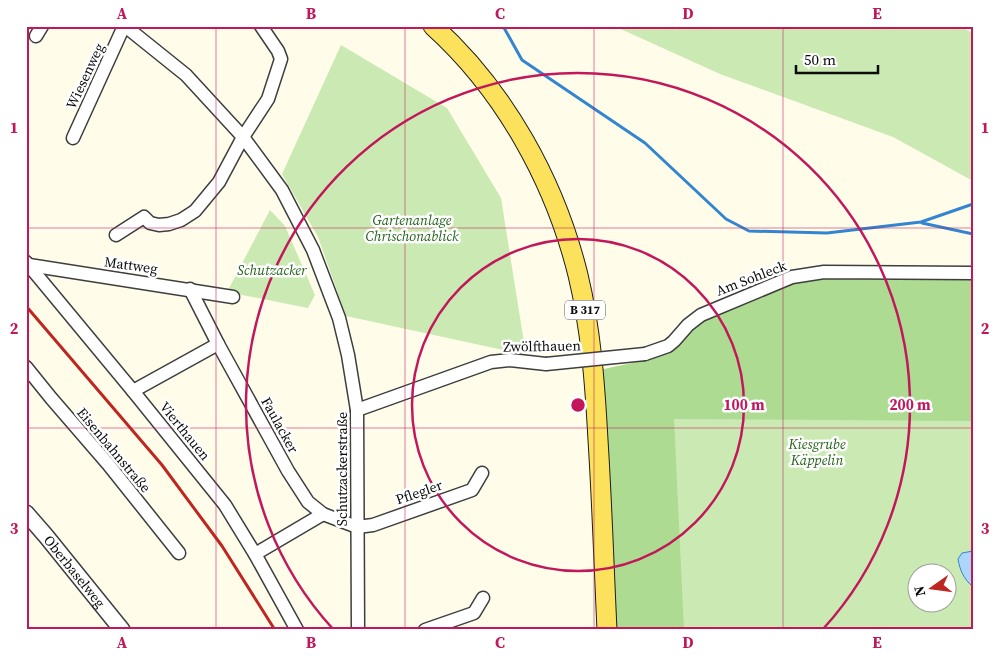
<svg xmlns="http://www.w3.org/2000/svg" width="999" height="656" font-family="'Source Serif 4',serif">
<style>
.green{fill:#cbeab3;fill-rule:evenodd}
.forest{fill:#addb92}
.water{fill:#add6f8;stroke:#3285d1}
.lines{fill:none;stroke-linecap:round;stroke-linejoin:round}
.stream{stroke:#3285d1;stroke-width:3}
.minor-casing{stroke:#3e3e3e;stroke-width:15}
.tertiary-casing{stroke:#3e3e3e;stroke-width:18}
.primary-casing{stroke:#1c1c1c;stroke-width:21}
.minor{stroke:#fff;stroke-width:12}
.tertiary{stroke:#fff;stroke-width:15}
.primary{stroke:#fce25c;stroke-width:19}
.rail{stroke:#be2620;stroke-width:3}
.minor-bridge-casing{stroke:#3e3e3e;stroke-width:15;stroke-linecap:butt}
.minor-bridge{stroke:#fff;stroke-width:12}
.grid{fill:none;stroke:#c2185b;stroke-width:1;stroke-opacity:0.55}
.ring{fill:none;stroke:#c2185b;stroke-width:2.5}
.labels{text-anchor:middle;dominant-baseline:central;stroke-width:5;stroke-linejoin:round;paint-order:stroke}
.shield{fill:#fff;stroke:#545454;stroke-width:1}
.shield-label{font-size:12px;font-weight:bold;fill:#0b0b0b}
.street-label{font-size:14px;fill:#0b0b0b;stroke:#fff}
.park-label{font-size:14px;font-style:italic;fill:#24641b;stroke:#fff}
.centre{fill:#c2185b;stroke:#fff;stroke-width:2.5}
.ring-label{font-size:15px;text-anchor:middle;font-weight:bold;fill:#c2185b;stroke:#fff;stroke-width:5;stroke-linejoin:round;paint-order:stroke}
.neatline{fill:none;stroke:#c2185b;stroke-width:2}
.grid-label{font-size:16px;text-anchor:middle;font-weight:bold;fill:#c2185b}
</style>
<rect width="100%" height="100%" fill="#fffdea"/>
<!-- green -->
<g class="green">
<path d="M614 26H962L973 34V181L893 137 720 74Z"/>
<path d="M341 45 447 108 501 198 526 355 346 316 318 237 282 174Z"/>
<path d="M270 210 285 226 315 295 308 308 227 292Z"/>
<path d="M973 277V630H661L651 409ZM916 574H946V604H916Z"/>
</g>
<!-- forest -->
<path class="forest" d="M973 273V421L674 419 684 630H614L599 370 646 360 688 325 792 277Z"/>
<!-- water -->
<path class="water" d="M973 551V587C964 579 960 571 958 559L962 553Z"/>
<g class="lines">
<!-- stream -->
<g class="stream">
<path d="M503 26 522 60 645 143 726 219 749 231 827 233 921 222 973 204"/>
<path d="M922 223 973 234"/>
</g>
<!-- minor casing -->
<g class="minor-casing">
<g id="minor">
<path d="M125 26 186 75 243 137 282 190 313 250 339 318 348 355 357 410 358 630"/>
<path d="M36 36 42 26"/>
<path d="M73 138 124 26"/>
<path d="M116 235 144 217 150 223 159 225 169 224 181 220 195 211 219 182 243 137 268 99 281 59 278 51 261 26"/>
<path d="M26 262 133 391 225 505 255 554 297 630"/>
<path d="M29 265 233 297"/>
<path d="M190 289 218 344 288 471 308 502 323 514 357 527 373 525 472 490 482 473"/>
<path d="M645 354 668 346 674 341 688 325 701 315 792 277 824 272 973 273"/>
<path d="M26 367 51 398 108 464 179 553"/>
<path d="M133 391 218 344"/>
<path d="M357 410 491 362 510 360 546 364"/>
<path d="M255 554 323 514"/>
<path d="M425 630 474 613 483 598"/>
</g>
</g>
<!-- tertiary casing -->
<g class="tertiary-casing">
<g id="tertiary">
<path id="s1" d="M26 513 46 536 122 630"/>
</g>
</g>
<!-- primary casing -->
<g class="primary-casing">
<path id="primary" d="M433 26C505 91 555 182 578 275 591 329 595 385 598 440 602 503 604 567 607 630"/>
</g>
<!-- minor -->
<use href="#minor" class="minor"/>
<!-- tertiary -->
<use href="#tertiary" class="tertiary"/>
<!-- primary -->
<use href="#primary" class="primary"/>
<!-- rail -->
<path class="rail" d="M26 306 162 465 222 546 275 630"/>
<!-- minor-bridge casing -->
<g class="minor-bridge-casing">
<path id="minor-bridge" d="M546 364 645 354"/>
</g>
<!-- minor-bridge -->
<use href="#minor-bridge" class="minor-bridge"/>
</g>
<!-- grid -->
<path class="grid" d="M216 26V630M405 26V630M594 26V630M783 26V630M26 228H973M26 428H973"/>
<!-- distance rings -->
<g class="ring">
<circle cx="578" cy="405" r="166"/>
<path d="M333 629A332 332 0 1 1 823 629"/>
</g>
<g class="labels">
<!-- shield labels -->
<rect class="shield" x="565" y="300.5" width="40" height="19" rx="4"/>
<g class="shield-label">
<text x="585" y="310">B 317</text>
</g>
<!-- street labels -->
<g class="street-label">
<text transform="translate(85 76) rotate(-65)">Wiesenweg</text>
<text transform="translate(131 265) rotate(8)">Mattweg</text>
<text transform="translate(751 278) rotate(-21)">Am Sohleck</text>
<text transform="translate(542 346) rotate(-1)">Zwölfthauen</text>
<text transform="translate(280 425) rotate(61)">Faulacker</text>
<text transform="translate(185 431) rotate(51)">Vierthauen</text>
<text transform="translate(114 450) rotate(50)">Eisenbahnstraße</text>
<text transform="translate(342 469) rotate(-90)">Schutzackerstraße</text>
<text transform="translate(419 492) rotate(-19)">Pflegler</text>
<text stroke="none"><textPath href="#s1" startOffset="76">Oberbaselweg</textPath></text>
</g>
<!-- park labels -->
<g class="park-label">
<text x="412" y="220">Gartenanlage<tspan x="412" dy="16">Chrischonablick</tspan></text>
<text x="272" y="270">Schutzacker</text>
<text x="817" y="444">Kiesgrube<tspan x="817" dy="16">Käppelin</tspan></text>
</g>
</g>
<circle cx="578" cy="405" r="8" class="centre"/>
<g class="ring-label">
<text x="744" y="410">100 m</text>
<text x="910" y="410">200 m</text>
</g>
<!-- border -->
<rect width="999" height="656" fill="none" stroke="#ffffff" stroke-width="55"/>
<!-- north arrow -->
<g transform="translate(932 588) rotate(256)"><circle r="24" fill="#ffffff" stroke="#9d9d9d"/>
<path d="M0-4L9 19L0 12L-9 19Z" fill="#be2620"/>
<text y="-8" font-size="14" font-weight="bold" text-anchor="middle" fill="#0b0b0b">N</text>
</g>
<!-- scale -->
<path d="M796 65v8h82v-8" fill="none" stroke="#0b0b0b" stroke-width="2.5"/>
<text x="804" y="65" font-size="15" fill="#0b0b0b" stroke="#ffffff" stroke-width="4" paint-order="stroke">50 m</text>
<rect x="28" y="28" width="944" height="600" class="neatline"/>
<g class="grid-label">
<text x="122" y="19">A</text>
<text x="311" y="19">B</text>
<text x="500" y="19">C</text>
<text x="688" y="19">D</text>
<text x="877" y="19">E</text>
<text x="14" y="133">1</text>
<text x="985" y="133">1</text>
<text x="14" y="334">2</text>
<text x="985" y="334">2</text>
<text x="14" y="534">3</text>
<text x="985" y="534">3</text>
<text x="122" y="648">A</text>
<text x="311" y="648">B</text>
<text x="500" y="648">C</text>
<text x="688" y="648">D</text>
<text x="877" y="648">E</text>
</g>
</svg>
